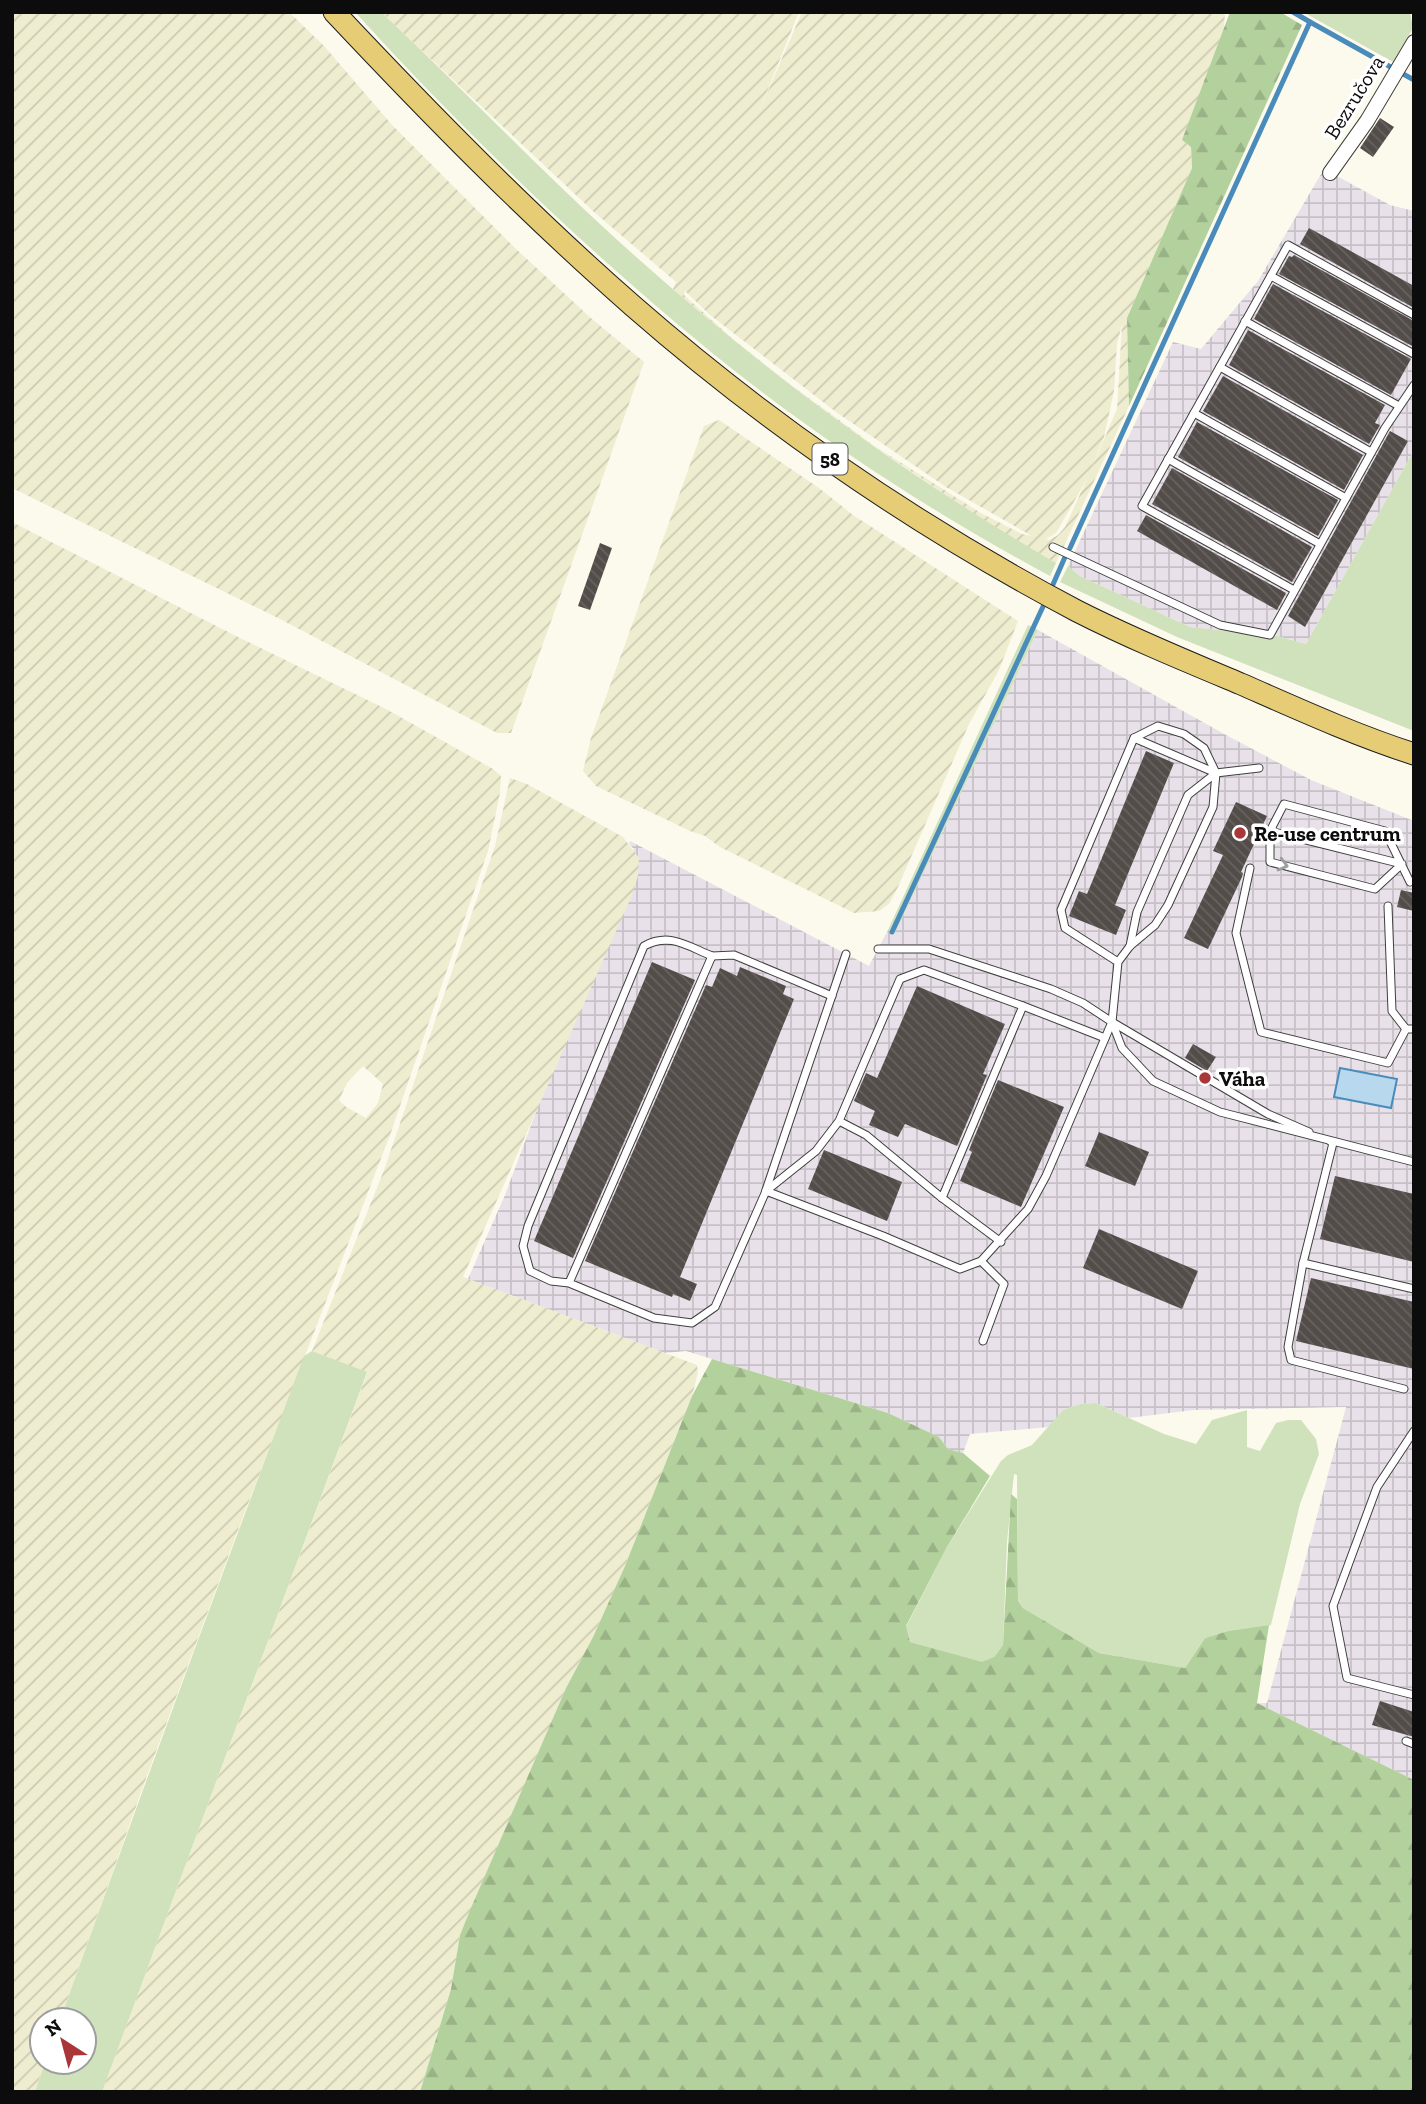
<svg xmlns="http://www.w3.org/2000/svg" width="1426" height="2104" font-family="'Zilla Slab',serif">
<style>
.industrial{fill:url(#industrial-grid)}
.farmland{fill:url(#farmland-furrows);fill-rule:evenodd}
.grass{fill:#cfe2bb}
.forest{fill:url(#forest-firs)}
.water{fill:#b8d8ed;stroke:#498bba;stroke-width:2}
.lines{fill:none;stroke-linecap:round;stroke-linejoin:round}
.stream{stroke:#498bba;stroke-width:5}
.building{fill:url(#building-back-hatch)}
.service-casing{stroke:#3f3f3f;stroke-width:9}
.minor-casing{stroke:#3f3f3f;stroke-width:16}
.primary-casing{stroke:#1d1d1d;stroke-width:23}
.service{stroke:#fff;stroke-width:7}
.minor{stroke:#fff;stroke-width:14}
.primary{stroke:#e6cc74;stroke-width:21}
.oneway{stroke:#9e9e9e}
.poi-dot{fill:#a9373a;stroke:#fff;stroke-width:2.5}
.labels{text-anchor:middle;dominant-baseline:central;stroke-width:7;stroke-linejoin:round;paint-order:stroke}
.shield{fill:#fff;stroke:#555;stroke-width:2}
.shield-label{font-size:19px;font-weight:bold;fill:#0c0c0c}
.street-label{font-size:21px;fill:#0c0c0c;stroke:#fff}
.poi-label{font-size:21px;font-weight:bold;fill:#0c0c0c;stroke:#fff;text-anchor:start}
</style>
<defs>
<pattern id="industrial-grid" width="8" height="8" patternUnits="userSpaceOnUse" patternTransform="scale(1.75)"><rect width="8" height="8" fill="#e9e1e9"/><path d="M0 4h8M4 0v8" fill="none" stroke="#c7c0c7"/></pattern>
<pattern id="farmland-furrows" width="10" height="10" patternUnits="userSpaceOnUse" patternTransform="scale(1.75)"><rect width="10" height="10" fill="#efedd0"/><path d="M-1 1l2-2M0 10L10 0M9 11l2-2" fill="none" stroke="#cccab1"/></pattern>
<pattern id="forest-firs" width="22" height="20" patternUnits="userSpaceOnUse" patternTransform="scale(1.75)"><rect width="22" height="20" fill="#b3d19d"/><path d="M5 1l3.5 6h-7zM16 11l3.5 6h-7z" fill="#99b286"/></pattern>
<pattern id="building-back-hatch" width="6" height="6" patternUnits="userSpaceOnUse" patternTransform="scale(1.75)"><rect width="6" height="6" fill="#534d4a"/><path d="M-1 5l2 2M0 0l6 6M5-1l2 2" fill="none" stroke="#676260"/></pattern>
</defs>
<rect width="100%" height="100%" fill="#fcfaed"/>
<!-- industrial -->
<g class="industrial">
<path d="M1324 169 1390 205 1414 211V450L1306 644 1277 636 1190 627 1080 576 1068 566 1173 342 1201 349 1258 281Z"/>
<path d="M1038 630 1226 735 1311 780 1414 821V1780L1257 1703H1267L1346 1407 1194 1410 1129 1418 1096 1403 1080 1404 1063 1410 1049 1427 970 1434 963 1453 948 1449 939 1437 888 1413 686 1351 665 1353 468 1279 505 1195 634 849 629 844 630 841 869 966 888 930 895 932Z"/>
</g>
<!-- farmland -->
<g class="farmland">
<path d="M12 12H289L325 47 393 126 516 249 592 319 644 362 511 733H497L278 618 12 488Z"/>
<path d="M381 12H799L760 109 802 12H1225L1224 28 1211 67 1182 140 1191 147 1192 168 1127 318 1129 406 1056 563 985 522 839 422 733 340 673 289 676 282 594 212ZM685 291 710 315 836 412 946 487 1032 536 1022 534 981 513 876 447 794 387 734 340 684 295ZM1122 324 1117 409 1090 472 1104 437 1114 391 1117 344ZM1087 479 1065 527 1058 535 1049 540 1046 539 1056 533Z"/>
<path d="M719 420 819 488 853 515 1018 621 999 670 969 724 898 887 889 904 879 911 854 913 720 847 705 836 690 831 596 786 583 771 591 738 704 426Z"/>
<path d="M12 522 240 638 386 709 493 769 501 776 500 793 488 851 390 1135 241 1522 144 1784 60 2020H42V2062H45L35 2092H12ZM363 1066 383 1084 378 1103 366 1118 346 1107 339 1100 347 1083Z"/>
<path d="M510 778 527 784 623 837 639 858 638 876 632 895 463 1277 697 1365 698 1373 692 1396 625 1566 593 1637 566 1688 460 1935 451 1989 420 2092H102L367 1373 312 1351 384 1170 495 846Z"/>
</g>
<!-- grass -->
<g class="grass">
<path d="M355 12H381C460 86 534 164 614 237 749 360 897 471 1056 563L1050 576C931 512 816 437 711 352 584 248 465 133 355 12Z"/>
<path d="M1303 12H1410L1413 28 1393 62Z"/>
<path d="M1414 450V731L1177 637 1060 582 1068 566 1080 576 1190 627 1277 636 1306 644Z"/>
<path d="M1028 625 1038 630 895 933 888 930Z"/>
<path d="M312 1351 367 1372 102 2092H35L45 2062H84V2020H60C139 1798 221 1577 304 1356Z"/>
<path d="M1096 1403 1164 1434 1196 1444 1212 1420 1247 1410V1447L1260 1451 1276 1423 1288 1420H1301L1316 1439 1319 1454 1300 1504 1271 1625 1228 1631 1205 1638 1185 1668 1099 1653 1023 1608 1018 1599 1017 1475 1014 1474 1007 1542 1003 1645 994 1657 982 1663 910 1642 906 1627 947 1547 1001 1461 1008 1455 1032 1445 1063 1410 1080 1404Z"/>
</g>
<!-- forest -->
<g class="forest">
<path d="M1230 12H1280L1302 25 1129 406 1127 318 1192 168 1191 147 1182 140Z"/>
<path d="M712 1359 888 1413 939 1437 948 1449 963 1453 990 1476 947 1547 906 1626 910 1642 982 1662 994 1657 1003 1645 1011 1494 1017 1499 1018 1600 1023 1608 1099 1653 1185 1668 1205 1638 1228 1631 1269 1625 1257 1703 1414 1780V2092H420L451 1989 460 1935 471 1908 566 1688 593 1637 625 1566 692 1396Z"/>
</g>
<!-- water -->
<path class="water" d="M1340 1068 1397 1079 1391 1108 1334 1097Z"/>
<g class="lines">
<!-- stream -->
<g class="stream">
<path d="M1293 12 1310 22"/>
<path d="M1070 548 1310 22 1414 80"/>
<path d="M1051 589 1065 557"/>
<path d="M892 932 1047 598"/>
</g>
</g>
<!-- building -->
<g class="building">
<path d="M1380 118 1394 127 1373 157 1360 148Z"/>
<path d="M1309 228 1414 286V308L1300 244Z"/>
<path d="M1294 255 1414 321V347L1279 274 1289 256 1292 257Z"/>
<path d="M1273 284 1411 359 1391 395 1254 319Z"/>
<path d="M1248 330 1385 405 1375 423 1380 425 1369 444 1229 365Z"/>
<path d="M1223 376 1363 455 1344 490 1203 411Z"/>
<path d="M1197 422 1338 500 1318 536 1178 457Z"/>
<path d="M1390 431 1408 441 1305 627 1288 616Z"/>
<path d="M1172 468 1312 547 1292 582 1152 504Z"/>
<path d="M1146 515 1286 593 1277 610 1137 531Z"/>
<path d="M600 543 612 548 590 610 578 606Z"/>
<path d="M1146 751 1174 763 1115 905 1126 910 1116 935 1069 916 1079 891 1087 894Z"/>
<path d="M1236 802 1267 816 1241 872 1243 873 1242 877 1208 949 1184 938 1223 855 1213 851Z"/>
<path d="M1401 890 1414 893V911L1397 907Z"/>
<path d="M652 962 695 980 573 1258 534 1241Z"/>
<path d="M740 967 786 986 783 994 794 999 680 1277 697 1284 690 1301 673 1294 672 1297 585 1261 706 985 712 987 720 968 737 976Z"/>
<path d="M917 986 1005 1024 983 1074 987 1075 957 1146 905 1124 898 1137 869 1125 875 1111 854 1101 866 1073 877 1078Z"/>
<path d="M1193 1044 1216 1057 1207 1071 1185 1058Z"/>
<path d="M998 1080 1064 1107 1021 1207 960 1181 972 1152 969 1150Z"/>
<path d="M1099 1132 1149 1152 1135 1186 1085 1166Z"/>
<path d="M824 1150 902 1182 887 1221 808 1189Z"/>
<path d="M1335 1176 1414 1194V1262L1320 1239Z"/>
<path d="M1099 1229 1198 1271 1182 1309 1083 1268Z"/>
<path d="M1311 1278 1414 1302V1369L1296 1341Z"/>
<path d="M1380 1701 1414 1712V1737L1372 1725Z"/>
</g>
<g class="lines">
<!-- service casing -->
<g class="service-casing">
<g id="service">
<path d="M1271 276 1414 354"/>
<path d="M1245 321 1399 406"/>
<path d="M1220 367 1371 452"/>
<path d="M1194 413 1346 498"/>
<path d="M1168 459 1320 544"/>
<path d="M1053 547 1220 625 1270 635 1385 428 1414 385"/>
<path d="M1294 590 1142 506 1288 245 1414 315"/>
<path d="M1134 738 1216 773 1259 768"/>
<path d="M1270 831 1402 864 1375 889 1270 862V831L1284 804 1385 831 1410 882"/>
<path d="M1250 868 1236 933 1261 1032 1388 1063 1406 1029H1414"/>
<path d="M1388 906 1392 1011 1406 1029"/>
<path d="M1130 946 1137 912 1188 795 1216 773"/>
<path d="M878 949H929L1051 989 1083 1003 1112 1022 1122 1048 1153 1081 1220 1112 1414 1162"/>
<path d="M712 956 734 955 832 996"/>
<path d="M1023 1006 1105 1038"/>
<path d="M1112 1022 1268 1114 1309 1132"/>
<path d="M1330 1141 1333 1143 1303 1263 1414 1289"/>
<path d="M766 1190 846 954"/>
<path d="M766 1191 816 1151 839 1121 900 979 924 970 1023 1006 942 1198 866 1135 839 1121"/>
<path d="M942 1198 1001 1242"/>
<path d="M981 1261 1004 1284 983 1341"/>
<path d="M1303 1263 1288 1347 1291 1360 1404 1389"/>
<path d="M569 1283 712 956C687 946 670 932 644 946L528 1226 523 1246 530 1271 551 1281 569 1283 654 1318 692 1323 715 1307 766 1191 883 1236 960 1269 981 1261 1028 1209 1046 1176 1112 1022 1118 962 1130 946 1155 925 1168 905 1213 807 1216 773 1204 748 1184 734 1158 726 1134 738 1061 910 1065 928 1118 962"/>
<path d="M1414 1431 1377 1487 1333 1606 1347 1678 1414 1695"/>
<path d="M1406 1741 1414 1744"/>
</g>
</g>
<!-- minor casing -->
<g class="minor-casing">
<path id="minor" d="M1330 173 1367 121 1414 42"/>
</g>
<!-- primary casing -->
<g class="primary-casing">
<path id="primary" d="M334 12C430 114 528 214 633 306 768 424 918 527 1077 611 1130 638 1186 661 1241 684 1298 709 1355 735 1414 754"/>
</g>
<!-- service -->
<use href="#service" class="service"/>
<!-- minor -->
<use href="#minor" class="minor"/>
<!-- primary -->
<use href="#primary" class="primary"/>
</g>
<!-- one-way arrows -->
<defs><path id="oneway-chevron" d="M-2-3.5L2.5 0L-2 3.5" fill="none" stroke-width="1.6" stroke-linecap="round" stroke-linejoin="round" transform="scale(1.75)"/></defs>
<use class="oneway" href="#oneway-chevron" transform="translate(1283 865) rotate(15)"/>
<!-- markers -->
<g class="poi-dot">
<circle cx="1240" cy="833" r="7"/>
<circle cx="1205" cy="1078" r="7"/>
</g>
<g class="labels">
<!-- shield labels -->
<rect class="shield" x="812.5" y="443.5" width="35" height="31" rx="5"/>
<g class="shield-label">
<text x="830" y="459">58</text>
</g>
<!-- street labels -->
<g class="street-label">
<text transform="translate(1354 97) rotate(-58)">Bezručova</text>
</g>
<!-- poi labels -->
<g class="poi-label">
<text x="1254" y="833">Re-use centrum</text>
<text x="1219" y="1078">Váha</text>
</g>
</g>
<!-- border -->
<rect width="1426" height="2104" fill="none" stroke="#0c0c0c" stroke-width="28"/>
<!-- north arrow -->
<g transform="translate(63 2041) rotate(324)"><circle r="33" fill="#ffffff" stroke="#9e9e9e" stroke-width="2"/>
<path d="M0-5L12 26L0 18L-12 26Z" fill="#a9373a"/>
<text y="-10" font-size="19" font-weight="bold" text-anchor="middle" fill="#0c0c0c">N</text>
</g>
</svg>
